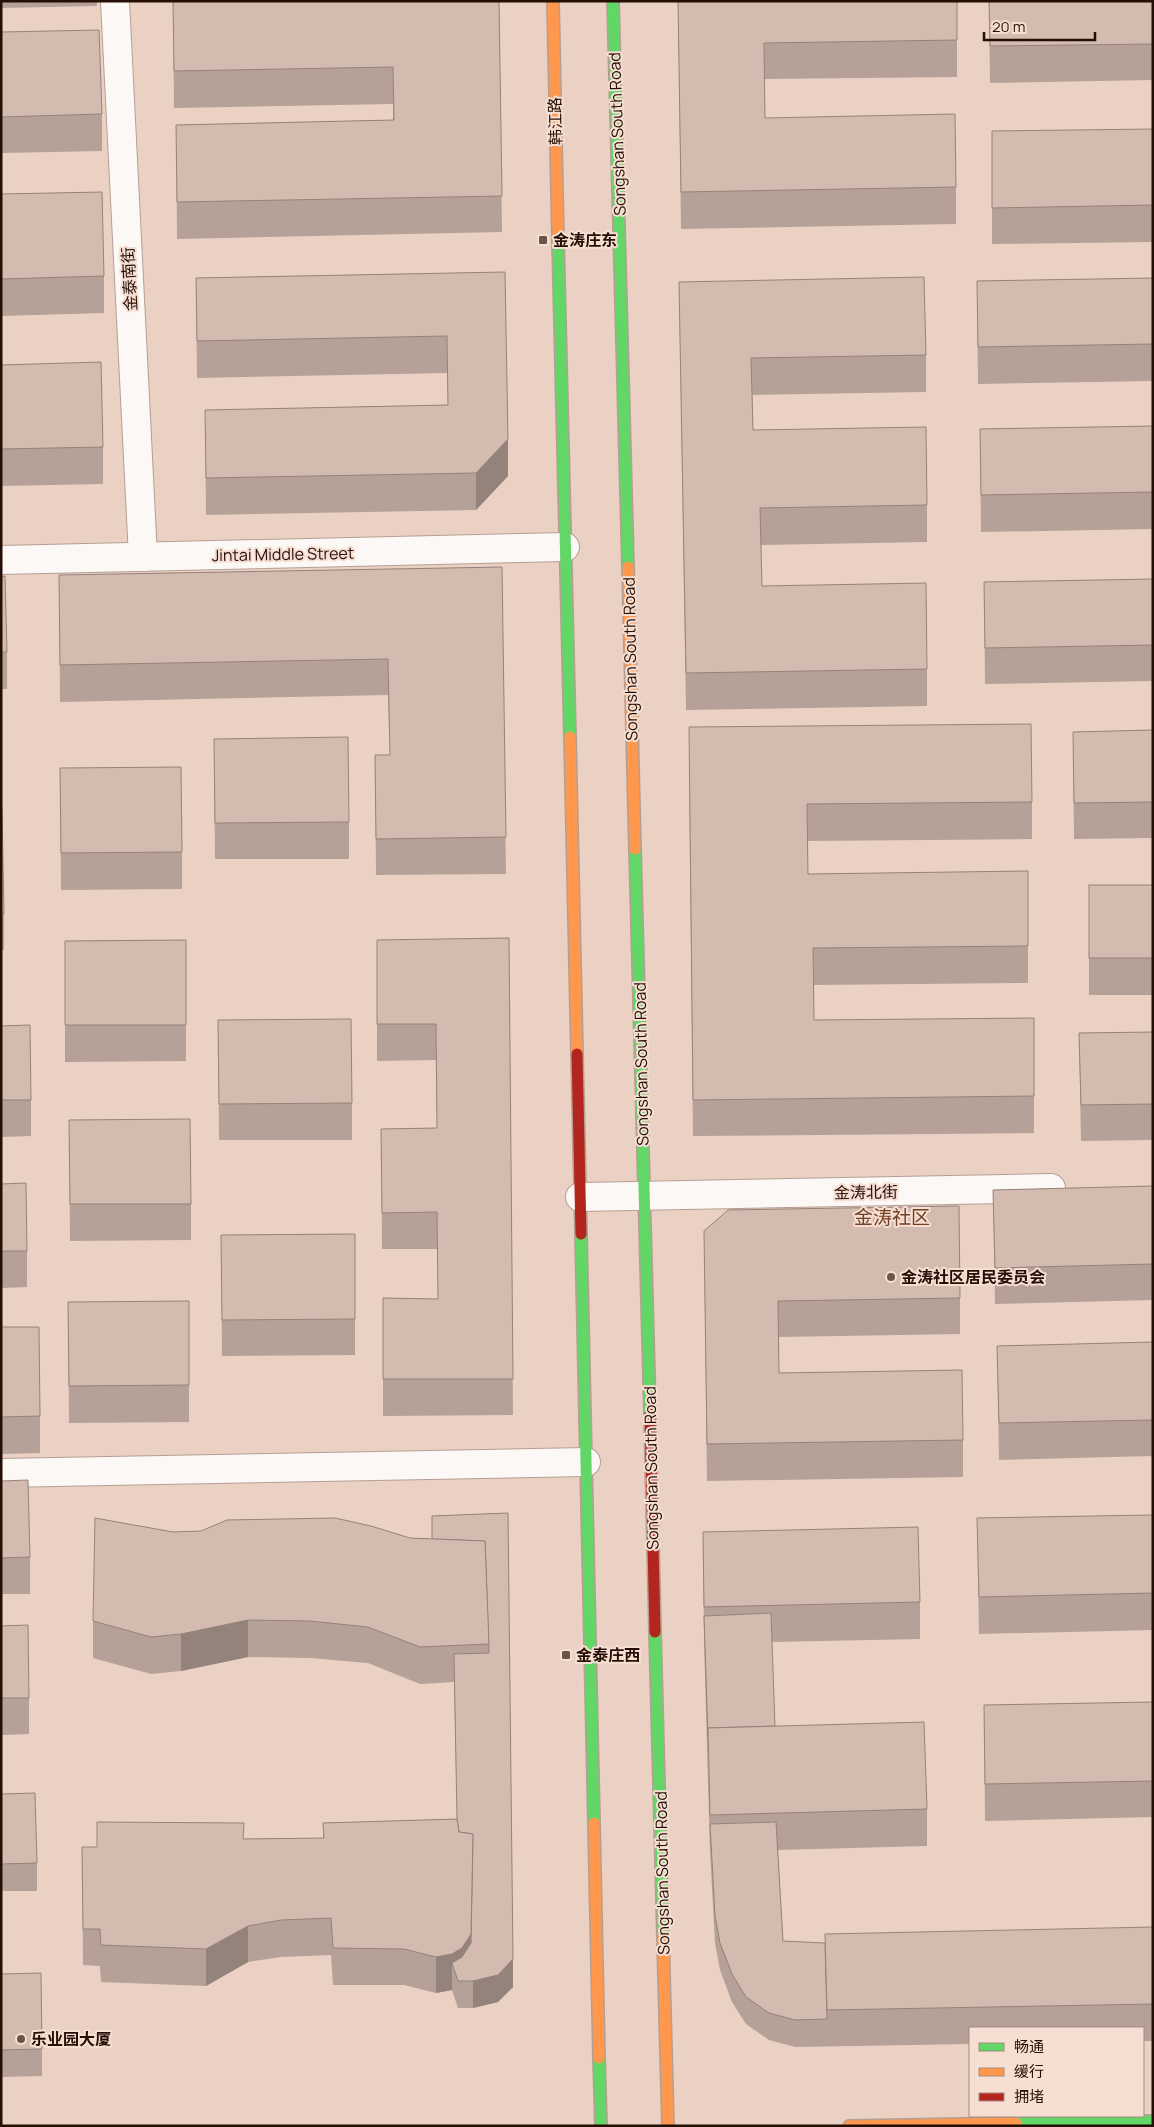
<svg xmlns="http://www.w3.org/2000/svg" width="1154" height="2127" font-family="Manrope,'Noto Sans SC',sans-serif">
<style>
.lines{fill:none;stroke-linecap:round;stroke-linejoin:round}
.street-casing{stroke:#b59f94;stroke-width:30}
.fast-casing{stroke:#b59f94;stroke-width:14}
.slow-casing{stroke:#b59f94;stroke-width:14}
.jam-casing{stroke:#b59f94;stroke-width:14}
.street{stroke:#fcf8f6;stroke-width:28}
.fast{stroke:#63d668;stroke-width:11}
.slow{stroke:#ff974d;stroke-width:11}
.jam{stroke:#b3261e;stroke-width:11}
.wall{fill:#b5a197}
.shaded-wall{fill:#94837b}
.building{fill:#d3bbb0;stroke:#94837b}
.poi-dot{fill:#6a5348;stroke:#f7ded2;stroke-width:2}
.labels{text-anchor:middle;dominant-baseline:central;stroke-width:4;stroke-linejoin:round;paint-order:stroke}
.street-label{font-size:16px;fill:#240f05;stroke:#f7ded2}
.poi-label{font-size:16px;font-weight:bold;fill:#240f05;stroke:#f7ded2;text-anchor:start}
.quarter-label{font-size:19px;fill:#713f24;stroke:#f7ded2}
</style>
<rect width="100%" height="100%" fill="#ebd1c3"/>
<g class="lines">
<!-- street casing -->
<g class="street-casing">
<g id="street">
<path d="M115 1 143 557"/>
<path d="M1 560 565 547"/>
<path d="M580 1197 1051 1188"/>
<path d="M1 1473 586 1462"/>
</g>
</g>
<!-- fast casing -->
<g class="fast-casing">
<g id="fast">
<path d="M613 1 628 567"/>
<path d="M558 240 570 737"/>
<path d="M635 849 650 1414"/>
<path d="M581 1234 594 1823"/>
<path d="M655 1632 663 1937"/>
<path d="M599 2058 601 2126"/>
<path d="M1016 2123 1153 2121"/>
</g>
</g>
<!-- slow casing -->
<g class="slow-casing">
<g id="slow">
<path d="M553 1 558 240"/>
<path d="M628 567 635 849"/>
<path d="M570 737 577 1054"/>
<path d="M594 1823 599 2058"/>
<path d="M663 1937 668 2126"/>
<path d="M849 2126 1016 2123"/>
</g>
</g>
<!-- jam casing -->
<g class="jam-casing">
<g id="jam">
<path d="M577 1054 581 1234"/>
<path d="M650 1414 655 1632"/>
</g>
</g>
<!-- street -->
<use href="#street" class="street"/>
<!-- fast -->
<use href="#fast" class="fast"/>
<!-- slow -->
<use href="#slow" class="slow"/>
<!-- jam -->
<use href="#jam" class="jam"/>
</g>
<!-- wall -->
<g class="wall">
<path d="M1 1H97V6L1 8Z"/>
<path d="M173 1H499L502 232 177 239 176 125 393 120V104L174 108Z"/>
<path d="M678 1H957V77L765 79V118L956 187V224L681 229Z"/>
<path d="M989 1H1153V80L990 83Z"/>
<path d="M1 32 102 114V151L1 153Z"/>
<path d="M1153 129V242L992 244V168Z"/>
<path d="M1 194 104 276V313L1 316Z"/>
<path d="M505 272 508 476 476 510 206 515 205 410 448 405 447 373 197 378 196 278Z"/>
<path d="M1153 278V381L978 384 977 281Z"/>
<path d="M679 282 926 355V392L752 395 753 430 927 505V542L761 545 762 586 927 669V706L686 710Z"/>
<path d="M1 365 103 447V484L1 486Z"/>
<path d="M1153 426V529L981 532 980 429Z"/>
<path d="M502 567 506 874 376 875 375 755H390L388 695 60 702 59 575Z"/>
<path d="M1 577 7 652V689H1Z"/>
<path d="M1153 579V681L985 684 984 582Z"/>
<path d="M1153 730V838L1074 839 1073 732Z"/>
<path d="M214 739 349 822V859H215Z"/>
<path d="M689 764 1032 802V839L808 841V874L1028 871V983L814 985V1020L1034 1018V1133L693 1136Z"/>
<path d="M60 768 182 852V889L61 890Z"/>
<path d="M1 809 4 914V950H1Z"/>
<rect x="1089" y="885" width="64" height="110"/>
<path d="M509 938 513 1415 383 1416V1298L438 1299 437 1249H382L381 1129 437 1128 436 1060 377 1061V940Z"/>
<path d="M186 940V1061L65 1062V941Z"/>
<path d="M218 1020 352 1103V1140H219Z"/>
<path d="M1 1026 31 1100V1136L1 1137Z"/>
<path d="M1153 1032V1140L1081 1141 1079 1033Z"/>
<path d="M69 1120 191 1204V1240L70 1241Z"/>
<path d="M1 1184 27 1251V1287L1 1288Z"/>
<path d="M1153 1186V1300L995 1304 993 1190Z"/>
<path d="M704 1231 960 1298V1334L779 1337V1373L963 1440V1477L707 1481Z"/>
<path d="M355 1234V1355L222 1356 221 1235Z"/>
<path d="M68 1302 189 1385V1422L69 1423Z"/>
<path d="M1 1327 40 1416V1453L1 1454Z"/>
<path d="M1153 1342V1456L999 1460 997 1346Z"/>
<path d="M1 1481 30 1557V1594H1Z"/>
<path d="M508 1513 513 1987 498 2002 473 2008H458L452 1990 436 1993 404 1985H333L331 1955 281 1957 248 1962 206 1986 101 1982 100 1966 83 1965 82 1847H97V1822L244 1839 323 1838V1823L457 1819 454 1682 420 1684 368 1663 310 1658 248 1657 181 1671 151 1674 93 1658V1621L173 1532 432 1539V1516Z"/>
<path d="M1153 1515V1630L979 1634 977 1518Z"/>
<path d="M703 1532 920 1602V1639L772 1642 775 1726 927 1809V1846L778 1850 783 1941 825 1943 1153 1927V2041H1143V2028H970V2044L795 2047 769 2040 746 2024 732 2002 720 1970 715 1943 710 1852 704 1643Z"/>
<path d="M1 1626 29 1698V1734L1 1735Z"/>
<path d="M1153 1702V1817L985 1821 984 1705Z"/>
<path d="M1 1794 37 1863V1891H1Z"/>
<path d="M1 1974 42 2049V2076L1 2077Z"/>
</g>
<!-- shaded-wall -->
<g class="shaded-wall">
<path d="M508 439V476L476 510V473Z"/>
<path d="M248 1620V1657L181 1671V1634Z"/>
<path d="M248 1926V1962L206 1986V1949Z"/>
<path d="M471 1934V1970L452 1963V1990L436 1993V1957Z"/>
<path d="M513 1959V1987L498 2002 473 2008V1981Z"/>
</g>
<!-- building -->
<g class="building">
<path d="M173 1H499L502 196 177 202 176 125 394 120 393 67 174 71Z"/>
<path d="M678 1H957V40L764 43 765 118 955 114 956 187 681 192Z"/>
<path d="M989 1H1153V44L990 46Z"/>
<path d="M99 30 102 114 1 117V32Z"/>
<path d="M1153 129V205L992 208V131Z"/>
<path d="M102 192 104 276 1 279V194Z"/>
<path d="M505 272 508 439 476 473 206 478 205 410 448 405 447 336 197 341 196 278Z"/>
<path d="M924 277 926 355 751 358 753 430 926 427 927 505 760 508 762 586 926 583 927 669 686 673 679 282Z"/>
<path d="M1153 278V344L978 347 977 281Z"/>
<path d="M101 362 103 447 1 449V365Z"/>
<path d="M1153 426V492L981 495 980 429Z"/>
<path d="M502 567 506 837 376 839 375 755H390L388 659 60 665 59 575Z"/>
<path d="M5 576 7 652H1V577Z"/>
<path d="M1153 579V645L985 648 984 582Z"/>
<path d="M1031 724 1032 802 807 804 808 874 1028 871V946L813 948 814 1020 1034 1018V1096L693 1100 689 727Z"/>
<path d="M1153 730V802L1074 803 1073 732Z"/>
<path d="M348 737 349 822 215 823 214 739Z"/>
<path d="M181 767 182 852 61 853 60 768Z"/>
<path d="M1 809H2L4 914H1Z"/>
<rect x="1089" y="885" width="64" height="73"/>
<path d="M509 938 513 1379H383V1298L438 1299 437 1212 382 1213 381 1129 437 1128 436 1024H377V940Z"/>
<path d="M186 940V1025H65V941Z"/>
<path d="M351 1019 352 1103 219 1104 218 1020Z"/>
<path d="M30 1025 31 1100H1V1026Z"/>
<path d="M1153 1032V1104L1081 1105 1079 1033Z"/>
<path d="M190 1119 191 1204H70L69 1120Z"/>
<path d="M26 1183 27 1251H1V1184Z"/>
<path d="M1153 1186V1264L995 1268 993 1190Z"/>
<path d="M959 1206 960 1298 778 1301 779 1373 962 1370 963 1440 707 1444 704 1231 728 1210Z"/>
<path d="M355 1234V1319L222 1320 221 1235Z"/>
<path d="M189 1301V1385L69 1386 68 1302Z"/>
<path d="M1 1327H39L40 1416 1 1417Z"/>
<path d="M1153 1342V1420L999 1423 997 1346Z"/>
<path d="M28 1480 30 1557 1 1558V1481Z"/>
<path d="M508 1513 513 1959 498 1975 473 1981H458L452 1963 462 1957 471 1943 473 1834 459 1832 457 1819 454 1654 489 1653 485 1541 432 1539V1516Z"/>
<path d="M1153 1515V1593L979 1597 977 1518Z"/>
<path d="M95 1518 173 1532 201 1531 227 1520 335 1518 371 1526 410 1538 485 1541 489 1644 420 1647 368 1627 310 1621 248 1620 181 1634 151 1637 93 1621Z"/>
<path d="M918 1527 920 1602 704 1607 703 1532Z"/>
<path d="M771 1613 775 1726 708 1728V1737L704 1616Z"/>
<path d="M28 1625 29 1698H1V1626Z"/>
<path d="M1153 1702V1781L985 1784 984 1705Z"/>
<path d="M924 1722 927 1809 710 1815 708 1728Z"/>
<path d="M35 1793 37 1863 1 1864V1794Z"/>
<path d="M457 1819 459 1832 473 1834 471 1934 462 1948 452 1954 436 1957 404 1949 333 1948 331 1918 281 1920 248 1926 206 1949 101 1945 100 1929H83L82 1847H97V1822L244 1823 243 1839 324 1838 323 1823Z"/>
<path d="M776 1822 783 1941 825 1943 827 2019 795 2020 769 2013 746 1997 732 1974 720 1943 715 1916 710 1824Z"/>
<path d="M1153 1927V2004L827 2010 825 1934Z"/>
<path d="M41 1973 42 2049 1 2050V1974Z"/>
</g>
<!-- markers -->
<g class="poi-dot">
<rect x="538" y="235" width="10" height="10" rx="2.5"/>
<circle cx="891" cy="1277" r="5"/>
<rect x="561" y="1650" width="10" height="10" rx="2.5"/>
<circle cx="21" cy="2039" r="5"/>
</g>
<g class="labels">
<!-- street labels -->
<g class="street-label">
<text transform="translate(555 121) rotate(-91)">韩江路</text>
<text transform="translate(617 134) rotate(-92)">Songshan South Road</text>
<text transform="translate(129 279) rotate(-93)">金泰南街</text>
<text transform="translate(283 554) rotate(-1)">Jintai Middle Street</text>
<text transform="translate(630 659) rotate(-91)">Songshan South Road</text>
<text transform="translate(641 1064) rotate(-91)">Songshan South Road</text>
<text transform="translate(866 1192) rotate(-1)">金涛北街</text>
<text transform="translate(651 1468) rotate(-91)">Songshan South Road</text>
<text transform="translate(662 1873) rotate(-91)">Songshan South Road</text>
</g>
<!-- poi labels -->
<g class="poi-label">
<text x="553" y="240">金涛庄东</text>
<text x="901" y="1277">金涛社区居民委员会</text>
<text x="576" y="1655">金泰庄西</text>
<text x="31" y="2039">乐业园大厦</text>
</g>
<!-- quarter labels -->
<g class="quarter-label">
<text x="892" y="1217">金涛社区</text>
</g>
</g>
<!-- border -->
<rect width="1154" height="2127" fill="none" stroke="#240f05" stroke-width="5"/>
<!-- legend -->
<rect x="969" y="2027" width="175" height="90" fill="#f7ded2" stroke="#a38b80"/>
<rect x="979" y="2043" width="25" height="8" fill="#63d668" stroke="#a38b80"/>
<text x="1014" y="2052" font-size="15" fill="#240f05">畅通</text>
<rect x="979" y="2068" width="25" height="8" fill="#ff974d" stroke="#a38b80"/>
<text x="1014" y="2077" font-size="15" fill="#240f05">缓行</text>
<rect x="979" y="2093" width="25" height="8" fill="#b3261e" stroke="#a38b80"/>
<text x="1014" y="2102" font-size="15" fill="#240f05">拥堵</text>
<!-- scale -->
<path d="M984 32v8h111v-8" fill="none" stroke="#240f05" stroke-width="2.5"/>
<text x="992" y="32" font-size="15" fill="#240f05" stroke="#f7ded2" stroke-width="4" paint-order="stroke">20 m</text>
</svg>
